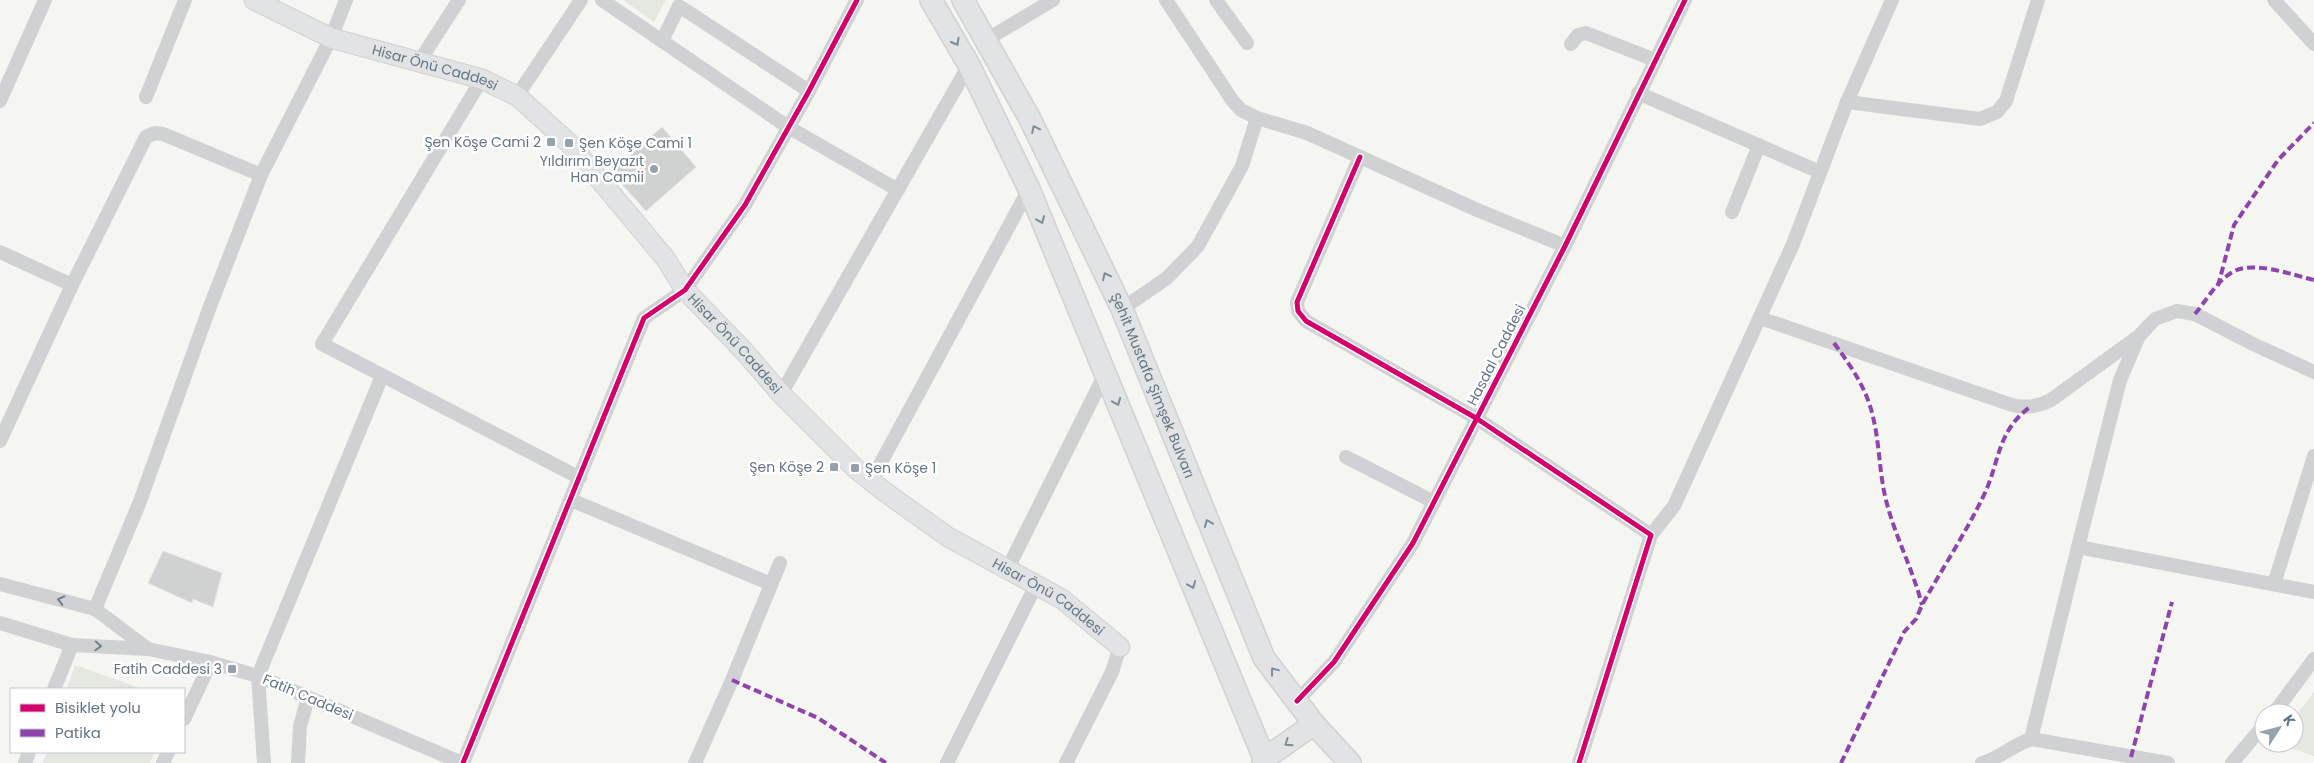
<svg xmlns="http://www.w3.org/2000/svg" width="2314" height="763" font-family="Poppins,sans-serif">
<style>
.green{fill:#e4e8e0}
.building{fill:#d0d1d1;stroke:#e4e4e2}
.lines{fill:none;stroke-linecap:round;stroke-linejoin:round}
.secondary-casing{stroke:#d0d2d2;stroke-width:21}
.primary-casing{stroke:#d0d2d2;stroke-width:24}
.minor{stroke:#d0d1d2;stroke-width:14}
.secondary{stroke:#e2e3e4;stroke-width:19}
.primary{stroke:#e2e3e4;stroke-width:21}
.quiet{stroke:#8e44ad;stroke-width:4;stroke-dasharray:8 4;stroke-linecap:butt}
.cycleway-casing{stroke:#fff;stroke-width:8}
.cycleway{stroke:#d6006c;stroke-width:5}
.oneway{stroke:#7c8b98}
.oneway2{stroke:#6d7e8d}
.poi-dot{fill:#95a2ab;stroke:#fff;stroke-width:2}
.labels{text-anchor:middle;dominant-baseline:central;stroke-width:5;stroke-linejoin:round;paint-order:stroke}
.street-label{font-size:14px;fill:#627585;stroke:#fff}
.poi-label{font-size:14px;fill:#627585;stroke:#fff;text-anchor:end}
</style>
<rect width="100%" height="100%" fill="#f5f5f2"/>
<!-- green -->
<g class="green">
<path d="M623 0H666L654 22Z"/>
<path d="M75 665 143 689H67Z"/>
<path d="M2314 692V756L2276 743H2294V718Z"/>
<path d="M47 752H155L150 763H43Z"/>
</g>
<!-- building -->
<g class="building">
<path d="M662 127 696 167 646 211 611 172Z"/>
<path d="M163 551 222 573 213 607 193 599 192 603 148 583Z"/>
</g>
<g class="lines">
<!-- secondary casing -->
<g class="secondary-casing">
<g id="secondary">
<path id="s1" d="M254 0 331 38 482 79 517 96 569 143 665 258 685 290 743 350 781 394 855 468 885 492 948 537 1062 599 1120 647"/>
</g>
</g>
<!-- primary casing -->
<g class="primary-casing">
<g id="primary">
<path d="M931 0 969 65 1029 189 1266 763"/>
<path id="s2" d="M963 0 1030 119 1122 309 1264 658 1314 724 1350 763"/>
<path d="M1263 763 1264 759 1314 724"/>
</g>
</g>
<!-- minor -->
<g class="minor">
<path d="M602 0 788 127 898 190"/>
<path d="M1166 0 1232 100 1241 110 1257 118 1307 133 1475 209 1565 246"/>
<path d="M1216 0 1247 43"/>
<path d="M2274 0 2314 44"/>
<path d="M986 40 1053 0"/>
<path d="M662 41 679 6 809 91"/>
<path d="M1571 44 1578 35 1586 33 1655 60"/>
<path d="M419 62 459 0"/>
<path d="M482 79 322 344 580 478"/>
<path d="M1638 93 1820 172"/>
<path d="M517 96 581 0"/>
<path d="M146 97 185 0"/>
<path d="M0 101 45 0"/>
<path d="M1847 102 1980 119 1997 112 2006 101 2038 0"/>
<path d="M1360 157 1297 302 1298 311 1306 321 1476 418 1651 535 1579 763"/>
<path d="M1732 212 1759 145"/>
<path d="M0 252 72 285"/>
<path d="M1122 309 1167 278 1198 246 1242 166 1257 118"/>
<path d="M1760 318 2009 404C2024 409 2037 407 2051 400L2139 336 2155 319 2177 311 2195 314 2253 344 2314 372"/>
<path d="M781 394 969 65"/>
<path d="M0 441 72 285 146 137 155 133 163 134 261 175"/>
<path d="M1346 457 1434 502"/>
<path d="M871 481 1029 189"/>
<path d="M571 500 771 584"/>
<path d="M1651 535 1674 506 1793 244 1847 102 1892 0"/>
<path d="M2078 547 2120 380 2139 336"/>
<path d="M1007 570 1105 374"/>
<path d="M0 584 95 609 148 649"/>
<path d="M2274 584 2314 456"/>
<path d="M95 609 139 504 209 309 261 175 331 38 346 0"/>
<path d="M0 623 72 645 148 649 206 661 258 676 462 763"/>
<path d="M54 689 72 645"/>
<path d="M1297 701 1334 662 1413 543 1565 246 1685 0"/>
<path d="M2274 713 2314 659"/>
<path d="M184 719 211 662"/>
<path d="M2031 739 2078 547 2314 592"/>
<path d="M25 763 29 752"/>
<path d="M163 763 168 752"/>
<path d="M264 763 258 676 382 376"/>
<path d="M298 763 300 726 308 698"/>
<path d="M463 763 644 318 685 290 745 205 809 91 857 0"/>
<path d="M695 763 732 680 780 563"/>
<path d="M947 763 1036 585"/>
<path d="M1066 763 1112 672 1120 647"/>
<path d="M1982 763C2000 758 2013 745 2031 739L2168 763"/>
<path d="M2232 763 2264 725"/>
</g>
<!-- secondary -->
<use href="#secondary" class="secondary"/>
<!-- primary -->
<use href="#primary" class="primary"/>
<!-- quiet -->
<g class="quiet">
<path d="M2218 286 2234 225 2278 160 2314 123"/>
<path d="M2195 314C2206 301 2216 282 2231 273 2251 259 2292 275 2314 280"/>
<path d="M1834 343C1851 366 1867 389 1873 417 1880 445 1879 475 1887 504 1896 538 1913 570 1922 605"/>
<path d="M732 680 818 718 886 763"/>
<path d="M2131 757 2172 602"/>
<path d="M1841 763 1904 632 1916 619 1922 605C1942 569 1965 534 1983 497 2000 463 1996 432 2030 407"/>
</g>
<!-- cycleway casing -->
<g class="cycleway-casing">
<g id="cycleway">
<path d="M1360 157 1297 302 1298 311 1306 321 1476 418 1651 535 1579 763"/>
<path d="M1297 701 1334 662 1413 543 1565 246 1685 0"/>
<path d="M463 763 644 318 685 290 745 205 809 91 857 0"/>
</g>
</g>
<!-- cycleway -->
<use href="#cycleway" class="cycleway"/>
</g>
<!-- one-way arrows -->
<defs><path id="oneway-chevron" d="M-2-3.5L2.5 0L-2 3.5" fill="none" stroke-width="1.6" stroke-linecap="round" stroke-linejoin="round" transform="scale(1.25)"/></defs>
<g class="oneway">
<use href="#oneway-chevron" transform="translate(956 42) rotate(60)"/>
<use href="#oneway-chevron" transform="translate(1035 129) rotate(-116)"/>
<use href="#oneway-chevron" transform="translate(1041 220) rotate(67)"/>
<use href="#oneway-chevron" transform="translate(1106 276) rotate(-116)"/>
<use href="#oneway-chevron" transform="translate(1117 402) rotate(68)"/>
<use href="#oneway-chevron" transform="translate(1208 523) rotate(-112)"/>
<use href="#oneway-chevron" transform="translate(1192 585) rotate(68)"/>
<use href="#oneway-chevron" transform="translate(1274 671) rotate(-127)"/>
<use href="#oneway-chevron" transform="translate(1288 743) rotate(145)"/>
</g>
<g class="oneway2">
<use href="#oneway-chevron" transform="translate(61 600) rotate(-165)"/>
<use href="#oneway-chevron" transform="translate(98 646) rotate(3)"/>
</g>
<!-- markers -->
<g class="poi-dot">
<rect x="546" y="137" width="10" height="10" rx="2.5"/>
<rect x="564" y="138" width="10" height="10" rx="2.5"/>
<circle cx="654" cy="169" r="5"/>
<rect x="829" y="462" width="10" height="10" rx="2.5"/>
<rect x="850" y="463" width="10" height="10" rx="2.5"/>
<rect x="227" y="664" width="10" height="10" rx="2.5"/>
</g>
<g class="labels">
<!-- street labels -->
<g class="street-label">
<text stroke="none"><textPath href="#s1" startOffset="194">Hisar Önü Caddesi</textPath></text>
<text stroke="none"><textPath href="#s1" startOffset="612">Hisar Önü Caddesi</textPath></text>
<text transform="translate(1496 355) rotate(-63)">Hasdal Caddesi</text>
<text stroke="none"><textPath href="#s2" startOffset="430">Şehit Mustafa Şimşek Bulvarı</textPath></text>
<text stroke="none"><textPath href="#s1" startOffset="1018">Hisar Önü Caddesi</textPath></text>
<text transform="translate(308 697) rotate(23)">Fatih Caddesi</text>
</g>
<!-- poi labels -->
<g class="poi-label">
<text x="541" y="142">Şen Köşe Cami 2</text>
<text x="579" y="143" text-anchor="start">Şen Köşe Cami 1</text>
<text x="644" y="161">Yıldırım Beyazıt<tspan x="644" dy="16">Han Camii</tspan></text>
<text x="824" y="467">Şen Köşe 2</text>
<text x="865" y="468" text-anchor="start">Şen Köşe 1</text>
<text x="222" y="669">Fatih Caddesi 3</text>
</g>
</g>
<!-- legend -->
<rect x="10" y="688" width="175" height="65" fill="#ffffff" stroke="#c0c8ce"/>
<rect x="20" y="704" width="25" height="8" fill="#d6006c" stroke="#c0c8ce"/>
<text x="55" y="713" font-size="15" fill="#627585">Bisiklet yolu</text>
<rect x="20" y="729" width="25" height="8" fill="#8e44ad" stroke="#c0c8ce"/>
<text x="55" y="738" font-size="15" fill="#627585">Patika</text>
<!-- north arrow -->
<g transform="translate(2279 728) rotate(54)"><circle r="24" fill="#ffffff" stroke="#c0c8ce"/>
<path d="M0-4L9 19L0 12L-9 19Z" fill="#95a2ab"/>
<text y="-8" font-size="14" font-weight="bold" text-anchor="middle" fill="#627585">K</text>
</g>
</svg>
